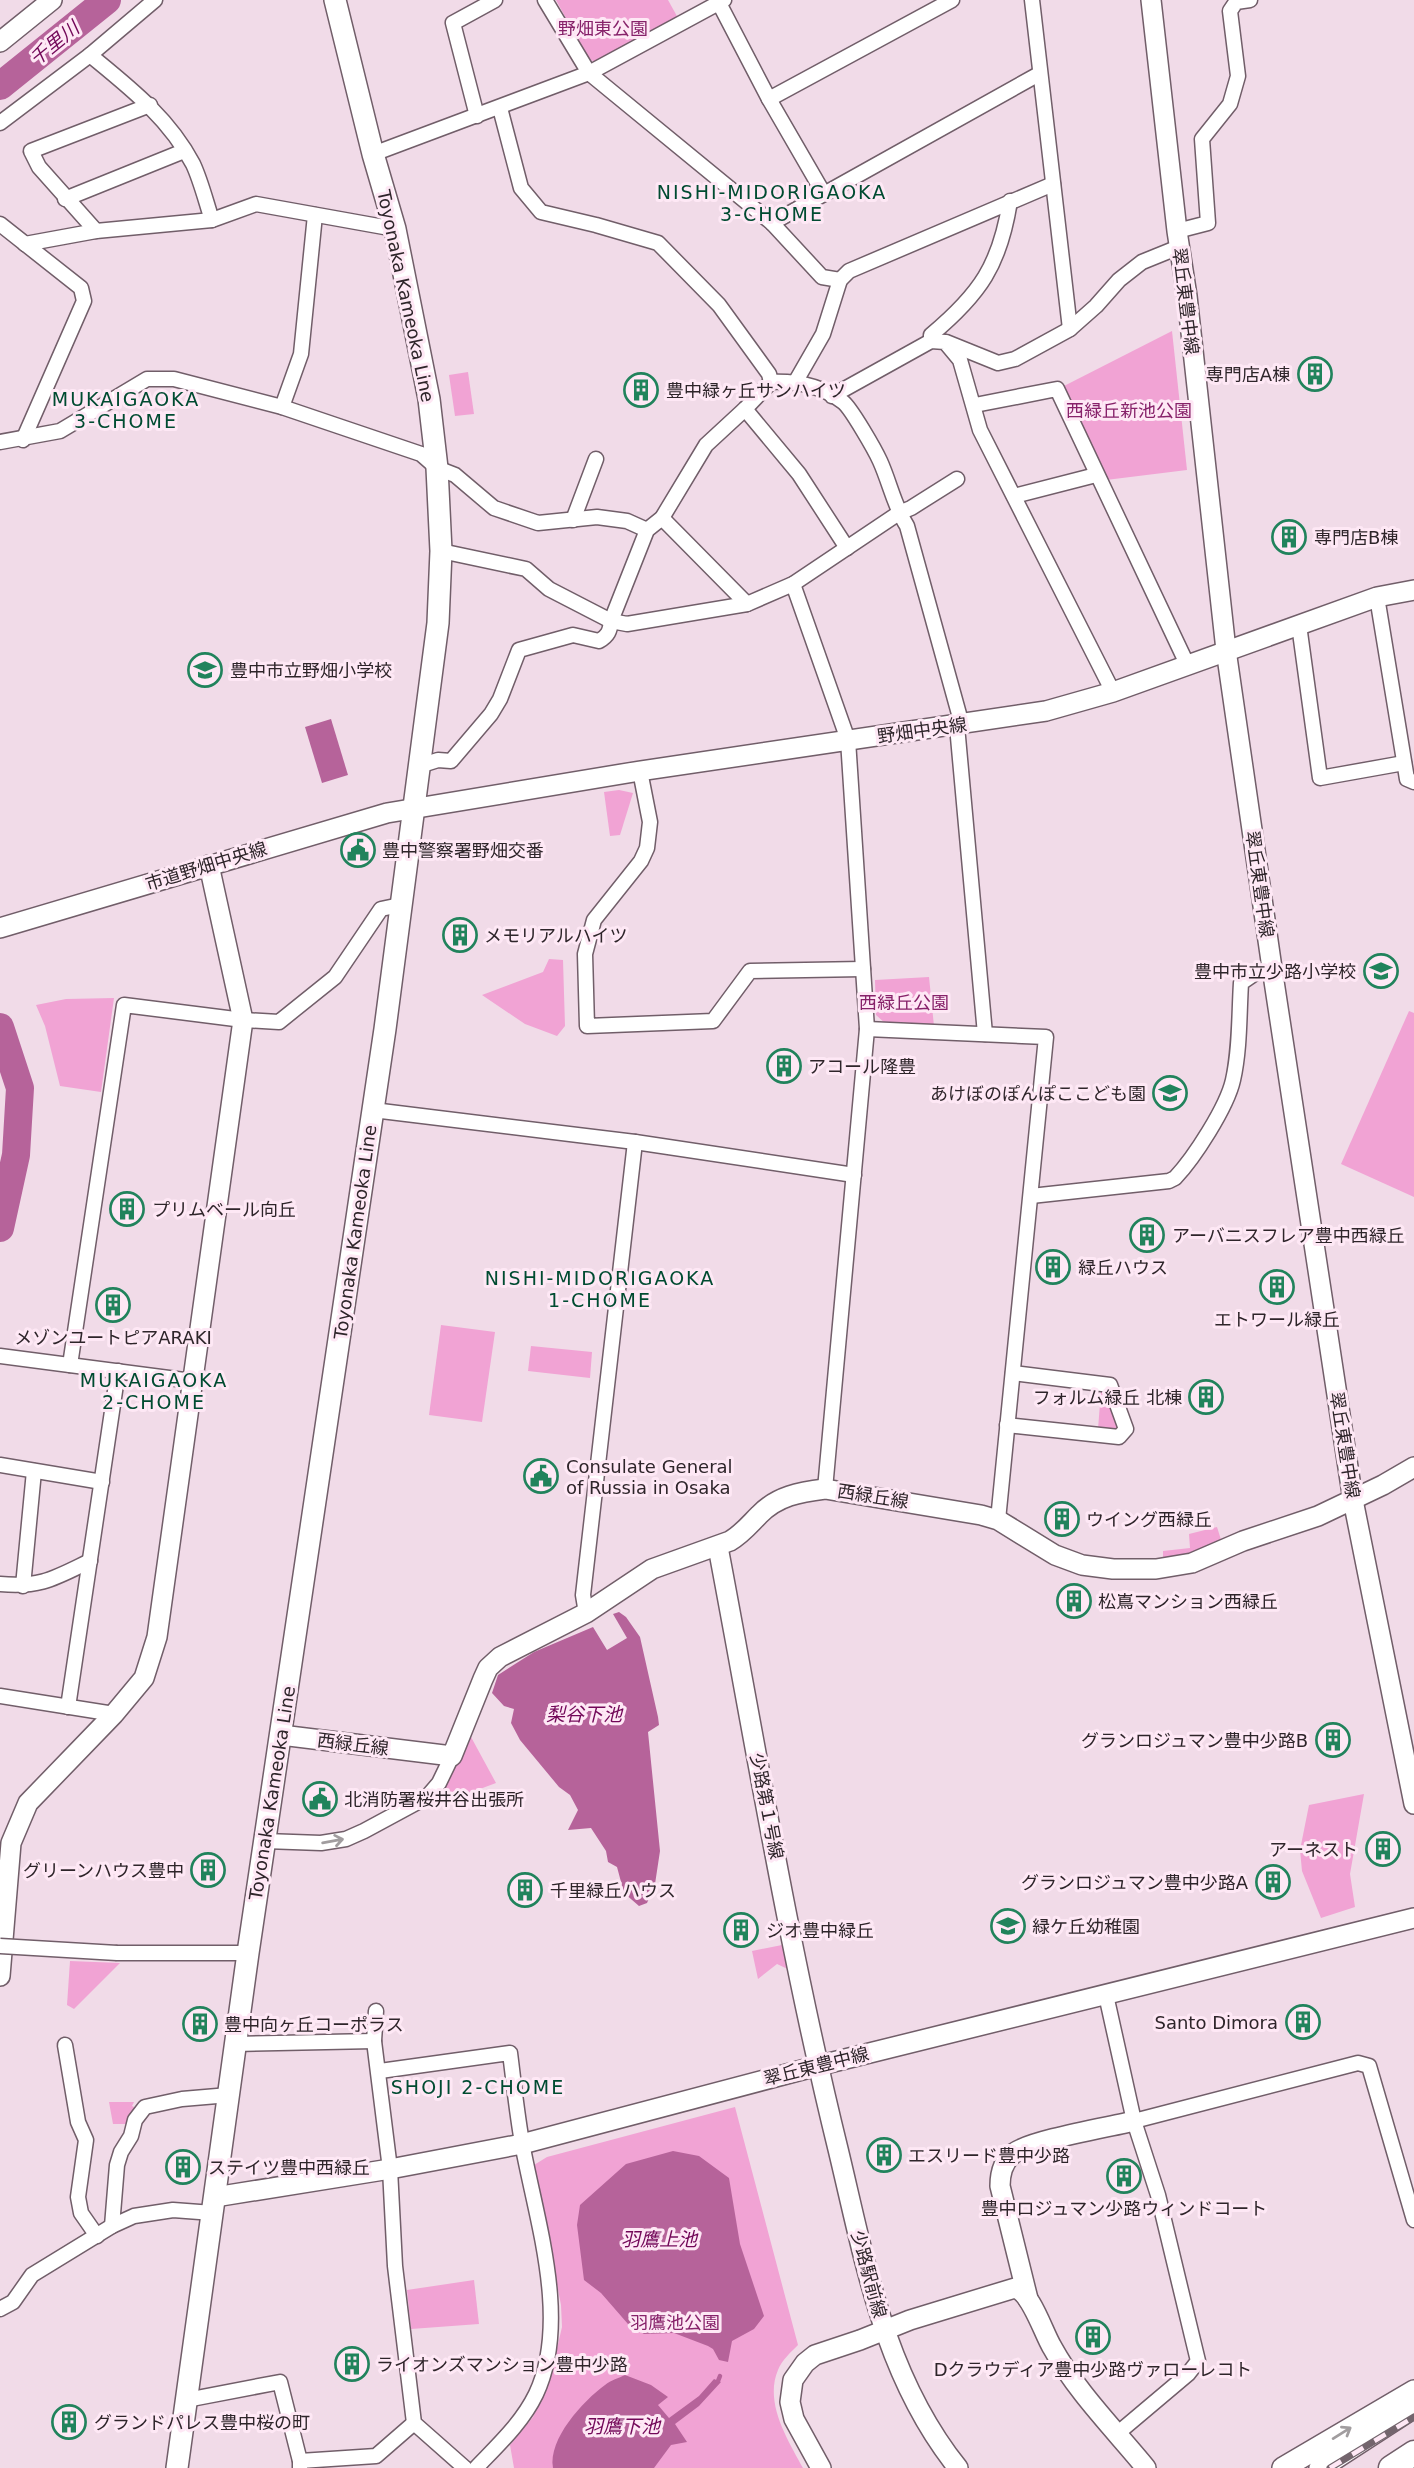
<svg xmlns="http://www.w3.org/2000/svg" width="1414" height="2468" font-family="'DejaVu Sans','Noto Sans JP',sans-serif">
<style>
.green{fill:#f1a3d4}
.water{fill:#b6639a}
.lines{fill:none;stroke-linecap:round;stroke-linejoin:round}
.stream{stroke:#b6639a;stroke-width:4.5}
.river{stroke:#b6639a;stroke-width:28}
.street-casing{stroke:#715e69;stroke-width:17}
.secondary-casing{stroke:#715e69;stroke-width:22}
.primary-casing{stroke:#715e69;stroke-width:24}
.highway-casing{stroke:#715e69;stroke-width:27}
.street{stroke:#fff;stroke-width:14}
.secondary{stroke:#fff;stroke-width:19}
.primary{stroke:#fff;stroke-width:21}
.highway{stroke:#fff;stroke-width:24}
.rail-casing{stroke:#73656d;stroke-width:7}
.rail{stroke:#fee8f5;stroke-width:4.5;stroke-dasharray:13;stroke-linecap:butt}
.street-bridge-casing{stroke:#715e69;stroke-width:17;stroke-linecap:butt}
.street-bridge{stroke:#fff;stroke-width:14}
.oneway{stroke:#a19d9f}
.labels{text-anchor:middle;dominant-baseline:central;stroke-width:6;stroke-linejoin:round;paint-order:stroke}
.park-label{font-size:18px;fill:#87226a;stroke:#fee8f5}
.street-label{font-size:18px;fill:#2e252a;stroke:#fee8f5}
.poi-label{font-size:18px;fill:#2e252a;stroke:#fee8f5;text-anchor:start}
.water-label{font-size:19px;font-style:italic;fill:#720758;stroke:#fee8f5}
.neighbourhood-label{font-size:19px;letter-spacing:2px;fill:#004b31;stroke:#fee8f5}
</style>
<rect width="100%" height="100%" fill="#f1dbe8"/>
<!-- green -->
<g class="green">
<path d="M556 0H668L678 18 596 62 588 59Z"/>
<path d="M1172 331 1187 470 1106 480 1062 387Z"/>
<path d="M468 372 474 414 455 416 449 375Z"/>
<path d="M619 790 633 793 620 835 610 836 604 792Z"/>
<path d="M549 959 563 960 565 1026 557 1036 525 1024 482 995 543 972Z"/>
<path d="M929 977 934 1026 886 1024 876 1015 875 980Z"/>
<path d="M114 998 101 1092 60 1086 45 1026 36 1005 66 999Z"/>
<path d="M1409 1011 1414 1013V1197L1341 1164Z"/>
<path d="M441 1325 495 1332 482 1422 429 1415Z"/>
<path d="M531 1346 592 1352 590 1378 528 1371Z"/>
<path d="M1101 1391 1110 1395 1121 1427 1118 1432 1098 1429Z"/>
<path d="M1217 1527 1222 1543 1195 1555 1163 1562V1551L1190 1548 1189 1534Z"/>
<path d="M471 1737 496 1783 429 1808 428 1806 442 1793Z"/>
<path d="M1364 1794 1350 1874 1355 1907 1321 1918 1302 1871 1300 1850 1309 1805Z"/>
<path d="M787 1944 792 1971 777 1964 758 1979 752 1951Z"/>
<path d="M70 1961 120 1963 74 2009 67 2005Z"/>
<path d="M109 2102H134L132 2106 136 2108 129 2124H113Z"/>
<path d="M735 2107 798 2345C791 2352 782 2360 778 2370 764 2403 788 2440 803 2468H514L510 2445 533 2417 541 2400 551 2374 562 2327 561 2305 534 2165 547 2157Z"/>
<path d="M474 2280 479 2324 411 2329 407 2290Z"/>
</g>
<!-- water -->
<g class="water">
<path d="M331 719 348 775 322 783 305 727Z"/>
<path d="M619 1612 626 1617 640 1637 658 1717 659 1725 648 1732 660 1851 655 1884 647 1903 639 1906 624 1893 617 1867 608 1862 606 1851 591 1828 568 1830 578 1810 570 1795 559 1787 520 1740 511 1723 514 1709 504 1706 492 1693 498 1675 534 1652 593 1627 607 1650 627 1638 613 1614Z"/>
<path d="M673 2151 699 2156 729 2178 740 2244 764 2316 754 2329 732 2341 728 2362 719 2360 713 2349 708 2346 674 2333 644 2334 628 2324 601 2293 584 2280 577 2225 580 2205 626 2164Z"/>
<path d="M625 2375 651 2385 668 2397 658 2405 669 2418 699 2396 714 2379 721 2382 699 2406 675 2424 687 2442 671 2445 654 2468H553C548 2439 583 2401 605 2385 611 2380 619 2378 625 2375Z"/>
</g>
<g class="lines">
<!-- stream -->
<path class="stream" d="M718 2381 720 2376"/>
<!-- river -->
<g class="river">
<path d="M0 86 107 0"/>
<path d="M0 1027 20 1088 16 1155 0 1228"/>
</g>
<!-- street casing -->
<g class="street-casing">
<g id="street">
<path d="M545 0 589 73 772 223 822 277 840 280"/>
<path d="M1032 0 1070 329"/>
<path d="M719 3 769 99 824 194"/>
<path d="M90 55C129 87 169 118 193 164 201 181 206 202 212 220"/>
<path d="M769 99 952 0"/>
<path d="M500 108 521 188 541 212 596 225 658 243 719 305 769 374 771 382"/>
<path d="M477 116 453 23 495 0"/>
<path d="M0 123 90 55 155 0"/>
<path d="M373 154 589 73 724 0"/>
<path d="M65 199 184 151"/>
<path d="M772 223 1039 74"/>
<path d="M0 224 81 288 84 301 23 440"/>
<path d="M96 231 39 167 31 151 150 105"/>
<path d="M1177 231 1208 223 1202 139 1230 104 1238 76 1230 11 1236 2 1250 0"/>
<path d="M25 244 96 231 212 220 256 204 395 229"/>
<path d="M931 341V335C980 294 1000 265 1010 201"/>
<path d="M946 342 998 363 1015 359 1070 329 1096 306 1119 280 1142 262 1179 247"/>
<path d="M796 381 823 334 840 280 849 271 1053 184"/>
<path d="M832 396 931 341 945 342 960 360 980 430 1113 692"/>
<path d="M975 405 1057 389 1187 664"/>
<path d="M282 407 301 354 315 215"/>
<path d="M745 409 799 474 847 548"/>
<path d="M0 442 60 431 147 379H174L282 407 421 454 437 468 455 475 494 508 538 523 597 517 627 521 647 530"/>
<path d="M1014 496 1096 475"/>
<path d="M662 518 747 604"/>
<path d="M573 520 596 459"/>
<path d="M441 551 526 569 549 589 611 621 627 624 747 604 793 584 899 513 911 508 957 479"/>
<path d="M793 584 848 740 867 1029 825 1489"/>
<path d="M1377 597 1407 779 1414 782"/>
<path d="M1299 625 1320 778 1404 763"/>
<path d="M419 766 438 760 451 761 491 714 500 699 519 650 573 635 599 641C608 636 610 631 611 621L647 530 662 518 706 445 745 409 771 382C796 381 822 386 843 402 851 408 875 450 880 461 890 483 894 506 907 526L959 714 957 726 985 1034"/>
<path d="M640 771 650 822 647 848 641 861 594 920 585 954 587 1026 713 1021 750 971 863 969"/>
<path d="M867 1029 1046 1037 998 1520"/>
<path d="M373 1110 635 1142 854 1175"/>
<path d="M1031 1196 1169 1181 1175 1178C1194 1158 1227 1107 1233 1080 1240 1049 1239 1015 1241 983L1257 972 1272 968"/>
<path d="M0 1356 192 1381"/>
<path d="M70 1365 124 1005 243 1020 279 1022 335 977 381 909 400 905"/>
<path d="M1007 1425 1119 1437 1126 1429 1110 1385 1013 1373"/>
<path d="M0 1465 102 1482"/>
<path d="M0 1584C40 1588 55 1578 90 1561"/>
<path d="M23 1586 34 1471"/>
<path d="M586 1613 583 1595 635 1142"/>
<path d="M0 1696 114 1714"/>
<path d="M68 1707 118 1371"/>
<path d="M265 1841 321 1843 346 1839 364 1831 427 1797 439 1783 452 1756"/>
<path d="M117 1953H248"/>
<path d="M1106 1995 1134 2121 1158 2195 1198 2361 1188 2374 1118 2433"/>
<path d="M376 2011 374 2041 390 2169 395 2266 414 2423 465 2468"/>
<path d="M235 2044 374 2041"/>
<path d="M65 2045 78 2122 86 2140 78 2197 81 2213 97 2236"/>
<path d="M380 2071 510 2053C514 2084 517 2116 523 2148 537 2222 570 2322 536 2394 522 2423 498 2445 476 2468"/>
<path d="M1134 2121 1358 2063 1369 2066 1414 2220"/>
<path d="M112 2226 117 2165 121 2152 131 2136 135 2120 145 2107 182 2099 229 2095"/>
<path d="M0 2309 13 2302 32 2275 112 2226 134 2216 173 2210 213 2213"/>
<path d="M186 2400 280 2382 300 2461V2468"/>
<path d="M300 2461 376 2456 414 2423"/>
</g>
</g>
<!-- secondary casing -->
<g class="secondary-casing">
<g id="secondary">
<path d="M1151 0 1177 231 1187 296 1226 650 1272 968 1353 1500 1414 1804"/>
<path d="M0 42 52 0"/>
<path d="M0 928 387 813 640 771 1046 711 1113 692 1377 597 1414 590"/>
<path d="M718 1547C756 1748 789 1950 838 2149 865 2261 884 2376 958 2468"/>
<path d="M281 1735 452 1756 483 1679 488 1668 500 1657 586 1613 652 1569 730 1541C742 1534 749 1525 759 1515 777 1496 800 1492 825 1489L981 1515 998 1520 1055 1555 1082 1565 1113 1569H1156L1192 1563 1243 1541 1318 1516 1383 1485 1414 1467"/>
<path d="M0 1976 11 1843 28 1803 114 1714 144 1678 157 1637 243 1020 209 865"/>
<path d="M215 2197 390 2169 522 2144 817 2066 1414 1918"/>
<path d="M1028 2299 1000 2186C1000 2173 1003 2161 1014 2153 1031 2140 1110 2127 1134 2121"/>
<path d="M821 2468 794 2419 790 2402 793 2380 805 2363 815 2355 860 2340 910 2320 1015 2288C1031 2292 1043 2332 1052 2347 1076 2391 1114 2429 1146 2468"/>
</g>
</g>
<!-- primary casing -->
<g class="primary-casing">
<g id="primary">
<path d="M177 2468 248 1953 385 1029 438 623 441 551 437 468 429 399 395 229 373 154 335 0"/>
<path d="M1283 2468 1414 2391"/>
<path d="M1320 2468 1414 2407"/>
</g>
</g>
<!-- highway casing -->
<g class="highway-casing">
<path id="highway" d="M1391 2468 1414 2453"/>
</g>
<!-- street -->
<use href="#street" class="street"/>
<!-- secondary -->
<use href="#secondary" class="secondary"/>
<!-- primary -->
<use href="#primary" class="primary"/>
<!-- highway -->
<use href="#highway" class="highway"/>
<!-- rail casing -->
<g class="rail-casing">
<path id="rail" d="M1330 2468 1414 2417"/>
</g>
<!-- rail -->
<use href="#rail" class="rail"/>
<!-- street-bridge casing -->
<g class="street-bridge-casing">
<path id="street-bridge" d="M0 1946 117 1953"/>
</g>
<!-- street-bridge -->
<use href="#street-bridge" class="street-bridge"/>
</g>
<!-- one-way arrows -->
<defs><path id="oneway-shaft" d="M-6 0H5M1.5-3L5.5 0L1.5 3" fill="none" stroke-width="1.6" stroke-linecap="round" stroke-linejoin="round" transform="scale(1.75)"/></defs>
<g class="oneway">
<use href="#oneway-shaft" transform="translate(333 1841) rotate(-10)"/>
<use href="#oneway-shaft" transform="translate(1342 2433) rotate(-32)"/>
</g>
<!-- icons -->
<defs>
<g id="building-ring" transform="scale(1.75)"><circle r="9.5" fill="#fee8f5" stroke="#21835c" stroke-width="1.5"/><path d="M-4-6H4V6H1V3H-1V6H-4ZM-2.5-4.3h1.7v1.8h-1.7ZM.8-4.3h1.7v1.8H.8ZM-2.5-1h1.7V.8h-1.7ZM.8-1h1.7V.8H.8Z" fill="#21835c"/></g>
<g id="school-ring" transform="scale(1.75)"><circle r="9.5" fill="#fee8f5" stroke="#21835c" stroke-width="1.5"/><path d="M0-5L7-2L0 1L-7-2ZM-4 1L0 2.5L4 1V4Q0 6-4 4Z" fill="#21835c"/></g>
<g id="civic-ring" transform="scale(1.75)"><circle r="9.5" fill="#fee8f5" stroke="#21835c" stroke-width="1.5"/><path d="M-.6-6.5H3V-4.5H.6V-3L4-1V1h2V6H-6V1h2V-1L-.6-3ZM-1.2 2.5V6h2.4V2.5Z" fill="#21835c"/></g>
</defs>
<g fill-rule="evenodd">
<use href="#building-ring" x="1315" y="374"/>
<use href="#building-ring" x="641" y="390"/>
<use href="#building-ring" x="1289" y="537"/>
<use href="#school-ring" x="205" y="670"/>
<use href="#civic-ring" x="358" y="850"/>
<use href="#building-ring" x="460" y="935"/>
<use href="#school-ring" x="1381" y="971"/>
<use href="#building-ring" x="784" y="1066"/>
<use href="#school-ring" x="1170" y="1093"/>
<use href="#building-ring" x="127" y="1209"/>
<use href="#building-ring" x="1147" y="1235"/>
<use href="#building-ring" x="1053" y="1267"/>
<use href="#building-ring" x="1277" y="1287"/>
<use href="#building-ring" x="113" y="1305"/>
<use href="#building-ring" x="1206" y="1397"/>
<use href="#civic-ring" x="541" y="1476"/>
<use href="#building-ring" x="1062" y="1519"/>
<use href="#building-ring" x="1074" y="1601"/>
<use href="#building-ring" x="1333" y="1740"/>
<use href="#civic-ring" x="320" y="1799"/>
<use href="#building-ring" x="1383" y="1849"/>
<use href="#building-ring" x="208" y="1870"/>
<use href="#building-ring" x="1273" y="1882"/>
<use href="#building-ring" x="525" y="1890"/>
<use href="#school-ring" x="1008" y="1926"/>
<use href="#building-ring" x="741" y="1930"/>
<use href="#building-ring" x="1303" y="2022"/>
<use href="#building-ring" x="200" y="2024"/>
<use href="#building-ring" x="884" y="2155"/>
<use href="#building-ring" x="183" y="2167"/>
<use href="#building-ring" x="1124" y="2176"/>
<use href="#building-ring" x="1093" y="2337"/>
<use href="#building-ring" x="352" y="2364"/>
<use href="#building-ring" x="69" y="2422"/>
</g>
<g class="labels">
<!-- park labels -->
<g class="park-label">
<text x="603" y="28">野畑東公園</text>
<text x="1129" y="410">西緑丘新池公園</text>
<text x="904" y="1002">西緑丘公園</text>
<text x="675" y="2322">羽鷹池公園</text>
</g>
<!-- street labels -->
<g class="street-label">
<text transform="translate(406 296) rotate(78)">Toyonaka Kameoka Line</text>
<text transform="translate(1186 301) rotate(83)">翠丘東豊中線</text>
<text transform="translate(922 730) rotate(-8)">野畑中央線</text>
<text transform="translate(206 866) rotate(-17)">市道野畑中央線</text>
<text transform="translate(1260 884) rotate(82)">翠丘東豊中線</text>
<text transform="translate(355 1232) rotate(-82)">Toyonaka Kameoka Line</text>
<text transform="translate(1345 1445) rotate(81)">翠丘東豊中線</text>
<text transform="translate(873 1496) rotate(9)">西緑丘線</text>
<text transform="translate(353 1744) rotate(7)">西緑丘線</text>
<text transform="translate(272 1793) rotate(-81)">Toyonaka Kameoka Line</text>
<text transform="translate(767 1806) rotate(79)">少路第１号線</text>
<text transform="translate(816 2066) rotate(-14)">翠丘東豊中線</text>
<text transform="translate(869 2274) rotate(75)">少路駅前線</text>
</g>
<!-- poi labels -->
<g class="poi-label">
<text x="1290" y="374" text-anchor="end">専門店A棟</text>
<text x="666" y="390">豊中緑ヶ丘サンハイツ</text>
<text x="1314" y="537">専門店B棟</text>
<text x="230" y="670">豊中市立野畑小学校</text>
<text x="382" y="850">豊中警察署野畑交番</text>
<text x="484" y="935">メモリアルハイツ</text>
<text x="1356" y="971" text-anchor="end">豊中市立少路小学校</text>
<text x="808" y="1066">アコール隆豊</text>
<text x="1146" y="1093" text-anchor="end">あけぼのぽんぽここども園</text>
<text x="152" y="1209">プリムベール向丘</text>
<text x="1172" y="1235">アーバニスフレア豊中西緑丘</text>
<text x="1078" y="1267">緑丘ハウス</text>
<text x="1277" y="1319" text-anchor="middle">エトワール緑丘</text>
<text x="113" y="1337" text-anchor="middle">メゾンユートピアARAKI</text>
<text x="1182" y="1397" text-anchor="end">フォルム緑丘 北棟</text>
<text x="566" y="1466">Consulate General<tspan x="566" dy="21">of Russia in Osaka</tspan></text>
<text x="1086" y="1519">ウイング西緑丘</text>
<text x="1098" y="1601">松嶌マンション西緑丘</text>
<text x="1308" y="1740" text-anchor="end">グランロジュマン豊中少路B</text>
<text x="344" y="1799">北消防署桜井谷出張所</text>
<text x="1358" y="1849" text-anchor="end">アーネスト</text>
<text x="184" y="1870" text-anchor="end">グリーンハウス豊中</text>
<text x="1248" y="1882" text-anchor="end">グランロジュマン豊中少路A</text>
<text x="550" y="1890">千里緑丘ハウス</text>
<text x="1032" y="1926">緑ケ丘幼稚園</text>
<text x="766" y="1930">ジオ豊中緑丘</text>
<text x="1278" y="2022" text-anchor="end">Santo Dimora</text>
<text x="224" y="2024">豊中向ヶ丘コーポラス</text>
<text x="908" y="2155">エスリード豊中少路</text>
<text x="208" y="2167">ステイツ豊中西緑丘</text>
<text x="1124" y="2208" text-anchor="middle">豊中ロジュマン少路ウィンドコート</text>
<text x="376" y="2364">ライオンズマンション豊中少路</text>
<text x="1093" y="2369" text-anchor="middle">Dクラウディア豊中少路ヴァローレコト</text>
<text x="94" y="2422">グランドパレス豊中桜の町</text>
</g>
<!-- water labels -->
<g class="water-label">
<text transform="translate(54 43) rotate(-39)">千里川</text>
<text x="584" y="1714">梨谷下池</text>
<text x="659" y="2239">羽鷹上池</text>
<text x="622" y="2426">羽鷹下池</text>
</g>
<!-- neighbourhood labels -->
<g class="neighbourhood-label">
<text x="772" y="192">NISHI-MIDORIGAOKA<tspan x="772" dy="22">3-CHOME</tspan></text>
<text x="126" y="399">MUKAIGAOKA<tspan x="126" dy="22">3-CHOME</tspan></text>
<text x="600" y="1278">NISHI-MIDORIGAOKA<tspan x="600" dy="22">1-CHOME</tspan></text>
<text x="154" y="1380">MUKAIGAOKA<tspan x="154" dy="22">2-CHOME</tspan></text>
<text x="478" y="2087">SHOJI 2-CHOME</text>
</g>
</g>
</svg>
